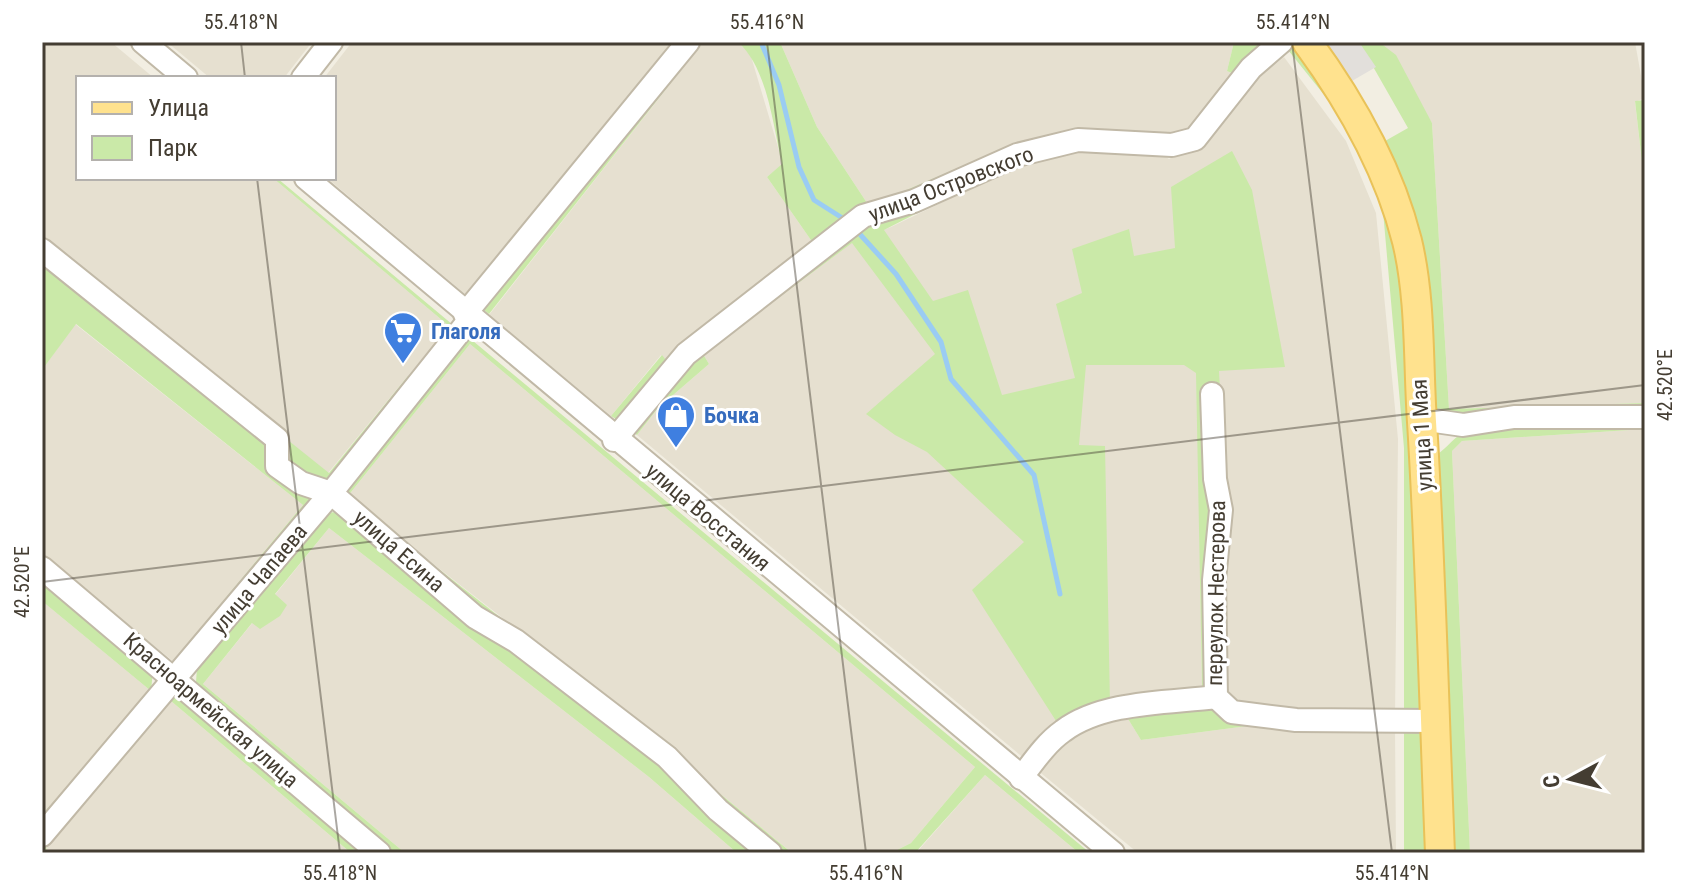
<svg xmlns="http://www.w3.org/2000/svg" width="1687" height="895" font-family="'Roboto Condensed',sans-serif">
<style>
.residential{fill:#e6e0d0}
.green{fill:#cae9a8;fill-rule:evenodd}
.parking{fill:#e2dfdb}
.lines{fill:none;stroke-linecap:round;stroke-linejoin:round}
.stream{stroke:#9accf3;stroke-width:5}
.minor-casing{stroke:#c1b9a7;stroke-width:26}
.major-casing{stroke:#e9c259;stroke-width:32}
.minor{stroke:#fff;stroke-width:22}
.major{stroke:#ffe28e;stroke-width:28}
.ticks{fill:none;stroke:#443d32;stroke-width:2;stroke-opacity:0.45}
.labels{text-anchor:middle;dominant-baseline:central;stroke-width:6;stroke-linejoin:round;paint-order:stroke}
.street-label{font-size:22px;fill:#443d32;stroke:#fff}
.shop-label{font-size:22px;font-weight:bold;fill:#366cbe;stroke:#fff;text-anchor:start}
.neatline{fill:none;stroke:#443d32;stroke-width:3}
.ticks-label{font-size:20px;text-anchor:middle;fill:#443d32}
</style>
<rect width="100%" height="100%" fill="#f2eee2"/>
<!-- residential -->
<g class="residential">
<path d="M42 42H111L154 78H78V178H273L449 326 328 473 42 244Z"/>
<path d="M167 42H312L284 78H210Z"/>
<path d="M352 42H675L465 294 327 178H334V78H324Z"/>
<path d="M703 42H738L750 53 783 164 767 177 813 243 666 360 661 355 611 416 489 315Z"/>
<path d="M780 42H1234L1227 71 1234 74 1203 125 1177 138 1084 130 1021 141 869 206 817 127Z"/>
<path d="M1379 42H1635L1645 98 1635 102 1645 188V403L1449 409 1432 123Z"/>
<path d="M1284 57 1346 141 1376 213 1398 439 1395 718 1233 708 1224 694 1227 609 1197 374 1202 686 1193 691 1091 707 1026 760 637 435 658 408 709 364 703 354 851 242 891 227 1026 162 1073 150 1153 149 1169 159 1197 144 1252 83Z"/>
<path d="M75 324 303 505 173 661 42 556V370Z"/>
<path d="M470 344 975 767 911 843 891 853H792L585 682 347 497Z"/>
<path d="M1645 429V853H1470L1452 451 1462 441Z"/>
<path d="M329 528 649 777 737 853H405L203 684Z"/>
<path d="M42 601 151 691 42 815Z"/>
<path d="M171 701 351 853H50L44 848Z"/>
<path d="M1125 714 1141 740 1255 725 1395 728 1396 853H1138L1036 769 1067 734Z"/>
<path d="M985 775 1079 853H916Z"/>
</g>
<!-- green -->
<g class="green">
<path d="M694 42H703L489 314 479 306Z"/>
<path d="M738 42H780L817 127 869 206 1021 141 1084 130 813 243 767 177 782 164C773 126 768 69 738 42Z"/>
<path d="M1234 42H1268L1234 74 1227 71Z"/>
<path d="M1359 42H1379L1396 55 1432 123 1449 409 1645 403V410L1463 418 1429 411 1378 145 1408 128Z"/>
<path d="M1284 45 1303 50 1371 161 1402 257 1426 716 1404 717V448L1383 211 1350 127Z"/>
<path d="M1645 100V188L1635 101Z"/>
<path d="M1232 151 1252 190 1285 367 1219 371 1227 524 1224 693 1219 695 1212 480 1205 691 1058 724 972 590 1024 542 927 452 895 435 866 414 935 354 852 243 703 354 709 364 658 408 637 435 629 429 692 357 866 223 982 180 884 230 933 301 968 290 1002 395 1075 378 1056 304 1082 293 1072 249 1129 229 1134 256 1175 248 1171 187ZM1086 365H1184L1196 373 1202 686 1193 691 1110 704 1105 446 1079 445Z"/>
<path d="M273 178H277L453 325 428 359 424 358 449 326Z"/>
<path d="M42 256 271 442 319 496 181 657 173 661 303 505 76 324 42 370Z"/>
<path d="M466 338 473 341 1090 853H1079L985 775 915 853H891L911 843 975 767 470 344 347 497C497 614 646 732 792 853H777L720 806 672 754 517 634 479 612 341 495 459 343Z"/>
<path d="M683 346 619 421 611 416 662 355 666 360Z"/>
<path d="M408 376 410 382 329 485 306 479 281 455 284 437 329 473Z"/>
<path d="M1645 423V429L1462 441 1452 451 1470 853H1447L1430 458C1445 452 1451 439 1464 432 1489 418 1611 423 1645 423Z"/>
<path d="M337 512 663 762 761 853H737L649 777 329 528 275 594 287 605 280 616 260 629 252 623 203 684 405 853H386L200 694 196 682 197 668 325 513Z"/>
<path d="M42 578 153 670 151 691 42 821V815L151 691 42 601Z"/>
<path d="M169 697H182L371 853H351L171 701 44 848 50 853H47L45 840Z"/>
<path d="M1213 702 1255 725 1141 740 1125 714Z"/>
<path d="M1404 725 1427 726 1432 853H1404Z"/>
</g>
<!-- parking -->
<path class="parking" d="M1317 42H1359L1376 67 1345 85Z"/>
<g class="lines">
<!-- stream -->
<g class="stream">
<path d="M761 42 779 85 799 167 814 200 847 221"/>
<path d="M857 231 896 274 941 342 951 379 1034 475 1060 594"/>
</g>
<!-- minor casing -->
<g class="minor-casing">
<g id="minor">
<path d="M143 42 186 78"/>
<path d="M303 78 331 42"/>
<path d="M306 178 1113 853"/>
<path d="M42 250 277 439V466L301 483 331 493 475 617 516 641 667 757 718 810 770 853"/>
<path d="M465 314 688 42"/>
<path d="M1212 394 1215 479 1221 510 1214 580 1216 697 1232 712 1296 720 1435 721"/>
<path d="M1421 419 1463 425 1514 417H1645"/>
<path d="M614 440 686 354 863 216 914 201 1017 155 1078 140 1172 145 1195 139 1251 68 1281 42"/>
<path d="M42 568 379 853"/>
<path d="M1021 778C1034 761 1046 743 1063 731 1103 701 1168 703 1216 697"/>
<path d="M42 835 331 493 470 319"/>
</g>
</g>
<!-- major casing -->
<g class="major-casing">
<path id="major" d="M1307 42C1351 102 1389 169 1407 241 1421 299 1418 363 1422 422 1431 566 1434 710 1440 853"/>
</g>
<!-- minor -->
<use href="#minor" class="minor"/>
<!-- major -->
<use href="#major" class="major"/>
</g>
<!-- ticks -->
<path class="ticks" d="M241 42 245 78M767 42 866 853M1292 42 1392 853M257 178 340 853M42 582 1645 385"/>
<!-- icons -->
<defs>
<g id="supermarket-pin" transform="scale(2)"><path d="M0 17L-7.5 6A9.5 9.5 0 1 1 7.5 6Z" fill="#3f7fe0" stroke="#fff"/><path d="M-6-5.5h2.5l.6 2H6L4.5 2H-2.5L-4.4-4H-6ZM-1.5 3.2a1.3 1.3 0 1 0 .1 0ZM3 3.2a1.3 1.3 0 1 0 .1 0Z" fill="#fff"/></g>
<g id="shop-pin" transform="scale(2)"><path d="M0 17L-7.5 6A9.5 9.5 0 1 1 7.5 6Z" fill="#3f7fe0" stroke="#fff"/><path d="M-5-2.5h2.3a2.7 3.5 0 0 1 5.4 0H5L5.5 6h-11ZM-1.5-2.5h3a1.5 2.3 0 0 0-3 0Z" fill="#fff"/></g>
</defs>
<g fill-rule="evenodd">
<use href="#supermarket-pin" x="403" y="331"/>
<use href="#shop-pin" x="676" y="415"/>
</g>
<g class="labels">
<!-- street labels -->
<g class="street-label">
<text transform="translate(951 184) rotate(-21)">улица Островского</text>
<text transform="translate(1422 435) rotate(-93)">улица 1 Мая</text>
<text transform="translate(708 517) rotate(40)">улица Восстания</text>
<text transform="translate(399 551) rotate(41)">улица Есина</text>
<text transform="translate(259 579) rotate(-50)">улица Чапаева</text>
<text transform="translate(1216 593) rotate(-89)">переулок Нестерова</text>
<text transform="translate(211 710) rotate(41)">Красноармейская улица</text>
</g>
<!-- shop labels -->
<g class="shop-label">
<text x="431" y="331">Глаголя</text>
<text x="704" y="415">Бочка</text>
</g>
</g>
<!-- border -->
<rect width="1687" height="895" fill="none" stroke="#ffffff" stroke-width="88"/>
<!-- legend -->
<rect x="76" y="76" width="260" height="104" fill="#ffffff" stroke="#b4b1ad" stroke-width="2"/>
<rect x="92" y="102" width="40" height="12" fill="#ffe28e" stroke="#b4b1ad" stroke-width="2"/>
<text x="148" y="116" font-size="24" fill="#443d32">Улица</text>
<rect x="92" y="136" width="40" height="24" fill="#cae9a8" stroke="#b4b1ad" stroke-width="2"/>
<text x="148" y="156" font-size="24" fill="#443d32">Парк</text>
<!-- north arrow -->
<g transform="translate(1571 779) rotate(263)" stroke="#ffffff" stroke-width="6" paint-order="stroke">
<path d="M0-6L14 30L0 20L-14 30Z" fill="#443d32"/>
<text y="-12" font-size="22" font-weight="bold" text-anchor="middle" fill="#443d32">С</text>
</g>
<rect x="44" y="44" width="1599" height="807" class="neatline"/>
<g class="ticks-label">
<text x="241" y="29">55.418°N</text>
<text x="767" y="29">55.416°N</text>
<text x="1293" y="29">55.414°N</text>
<text transform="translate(1665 385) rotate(-90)" y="7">42.520°E</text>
<text transform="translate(22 582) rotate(-90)" y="7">42.520°E</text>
<text x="340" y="880">55.418°N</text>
<text x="866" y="880">55.416°N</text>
<text x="1392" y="880">55.414°N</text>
</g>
</svg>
